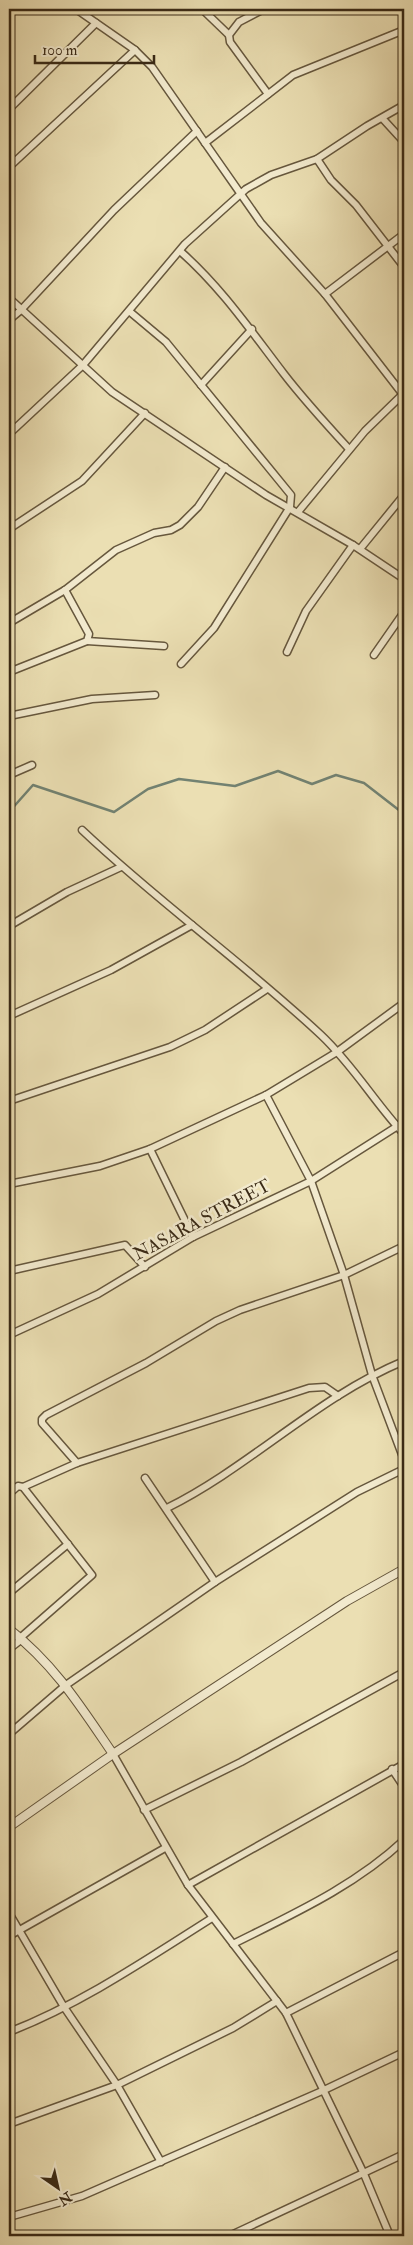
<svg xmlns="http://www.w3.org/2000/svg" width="413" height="2245" font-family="'IM FELL Double Pica',serif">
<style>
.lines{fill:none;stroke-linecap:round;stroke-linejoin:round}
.stream{stroke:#728272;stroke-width:2.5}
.minor-casing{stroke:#66573d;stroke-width:9}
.tertiary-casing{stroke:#66573d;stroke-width:10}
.minor{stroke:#f2eace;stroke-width:6}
.tertiary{stroke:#f2eace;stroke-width:8}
.labels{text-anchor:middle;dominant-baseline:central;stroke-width:5;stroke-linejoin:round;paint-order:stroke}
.street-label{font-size:18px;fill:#3a2a16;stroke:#f2eace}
</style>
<rect width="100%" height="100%" fill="#ebdfb3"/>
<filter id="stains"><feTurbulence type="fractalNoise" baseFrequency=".004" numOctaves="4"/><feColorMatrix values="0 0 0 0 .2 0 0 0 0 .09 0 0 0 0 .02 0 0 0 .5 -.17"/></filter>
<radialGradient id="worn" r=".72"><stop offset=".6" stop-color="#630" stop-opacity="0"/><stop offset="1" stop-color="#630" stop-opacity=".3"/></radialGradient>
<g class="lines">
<!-- stream -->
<path class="stream" d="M9 812 33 785 114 812 148 789 179 779 235 786 278 771 312 784 336 775 364 783 404 814"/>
<!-- minor casing -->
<g class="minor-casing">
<g id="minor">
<path d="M76 9 135 50 152 67 261 223 325 294 404 396"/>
<path d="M202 9 229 35"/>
<path d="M264 9 239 22 229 35 230 42 268 94"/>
<path d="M9 109 96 23"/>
<path d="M383 119 404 142"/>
<path d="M205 143 293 75 404 30"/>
<path d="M317 159 331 180 356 205 404 267"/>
<path d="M9 167 135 50"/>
<path d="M180 251C221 287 251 331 284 374 304 400 327 425 349 449"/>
<path d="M325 294 404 234"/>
<path d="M9 298 112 392 266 495 353 545 404 579"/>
<path d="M129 311 166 342 291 495 290 507 214 628 181 664"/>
<path d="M9 320 21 310 114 210 197 131"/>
<path d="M201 385 252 329"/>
<path d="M9 434 83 365 185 244 246 189 271 175 317 159 367 126 404 105"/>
<path d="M298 512 365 431 403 394"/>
<path d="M9 529 82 481 145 413"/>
<path d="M360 549 404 495"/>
<path d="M9 623 65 590 116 550 154 533 171 530 180 525 198 507 225 467"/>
<path d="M87 641 164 646"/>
<path d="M287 652 306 611 353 545"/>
<path d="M374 655 404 612"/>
<path d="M9 672 87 641 89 634 65 590"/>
<path d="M9 716 92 699 155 695"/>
<path d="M9 775 32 765"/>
<path d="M82 830C158 902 244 963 321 1035 353 1065 375 1103 404 1134"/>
<path d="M9 926 67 892 121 867"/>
<path d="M9 1016 111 970 192 925"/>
<path d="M266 1095 311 1181 344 1275 372 1375 404 1460"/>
<path d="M9 1101 170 1047 205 1030 267 989"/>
<path d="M150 1149 193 1237"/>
<path d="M9 1184 100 1166 150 1149 266 1095 337 1052 404 1003"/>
<path d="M9 1271 125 1245 145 1267"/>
<path d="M9 1335 98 1294 193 1237 311 1181 404 1122"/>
<path d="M77 1463 42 1423V1419L46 1415 146 1363 216 1321 240 1310 344 1275 404 1246"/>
<path d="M145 1478 215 1582"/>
<path d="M23 1487 77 1463 309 1388 325 1387 338 1396"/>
<path d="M9 1494 18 1486 23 1487 92 1575 20 1638"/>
<path d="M167 1508C250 1467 317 1397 404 1361"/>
<path d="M9 1593 68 1544"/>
<path d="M9 1649 22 1639"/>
<path d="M9 1734 66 1685 215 1582 357 1492 404 1469"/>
<path d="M113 1754 188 1885 286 2013 364 2174 390 2236"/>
<path d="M392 1769 404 1787"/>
<path d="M144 1810 241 1762 404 1672"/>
<path d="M188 1885 404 1764"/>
<path d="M9 1913 64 2007 117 2085 161 2162"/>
<path d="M9 1936 165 1848"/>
<path d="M233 1944C293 1914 355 1886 404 1840"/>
<path d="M286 2013 404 1952"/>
<path d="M9 2032C81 2004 147 1959 212 1918"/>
<path d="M9 2124 117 2085 233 2028 277 2001"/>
<path d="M9 2217 82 2196 322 2091 404 2052"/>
<path d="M229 2236 404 2154"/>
</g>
</g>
<!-- tertiary casing -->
<g class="tertiary-casing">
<g id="tertiary">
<path d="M9 1629C55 1665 81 1707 113 1754"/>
<path d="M9 1827 113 1754 347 1601 404 1569"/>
</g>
</g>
<!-- minor -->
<use href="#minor" class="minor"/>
<!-- tertiary -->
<use href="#tertiary" class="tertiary"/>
</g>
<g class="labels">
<!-- street labels -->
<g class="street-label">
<text transform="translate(202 1220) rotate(-28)">NASARA STREET</text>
</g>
</g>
<!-- margin -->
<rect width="413" height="2245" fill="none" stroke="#ebdfb3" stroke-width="30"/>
<rect x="10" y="10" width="393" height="2225" fill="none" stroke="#3a2a16" stroke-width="2.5"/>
<rect x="15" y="15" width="383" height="2215" fill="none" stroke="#3a2a16"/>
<!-- north arrow -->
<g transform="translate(58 2188) rotate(146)" stroke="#f2eace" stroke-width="4" paint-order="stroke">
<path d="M0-4L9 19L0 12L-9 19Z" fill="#3a2a16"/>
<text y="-8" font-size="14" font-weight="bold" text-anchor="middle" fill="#3a2a16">N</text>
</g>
<!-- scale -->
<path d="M35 55v8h119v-8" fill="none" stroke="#3a2a16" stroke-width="2.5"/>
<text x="42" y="55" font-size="15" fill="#3a2a16" stroke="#f2eace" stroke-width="4" paint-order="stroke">100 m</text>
<rect width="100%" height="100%" filter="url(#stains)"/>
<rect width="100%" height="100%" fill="url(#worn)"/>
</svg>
